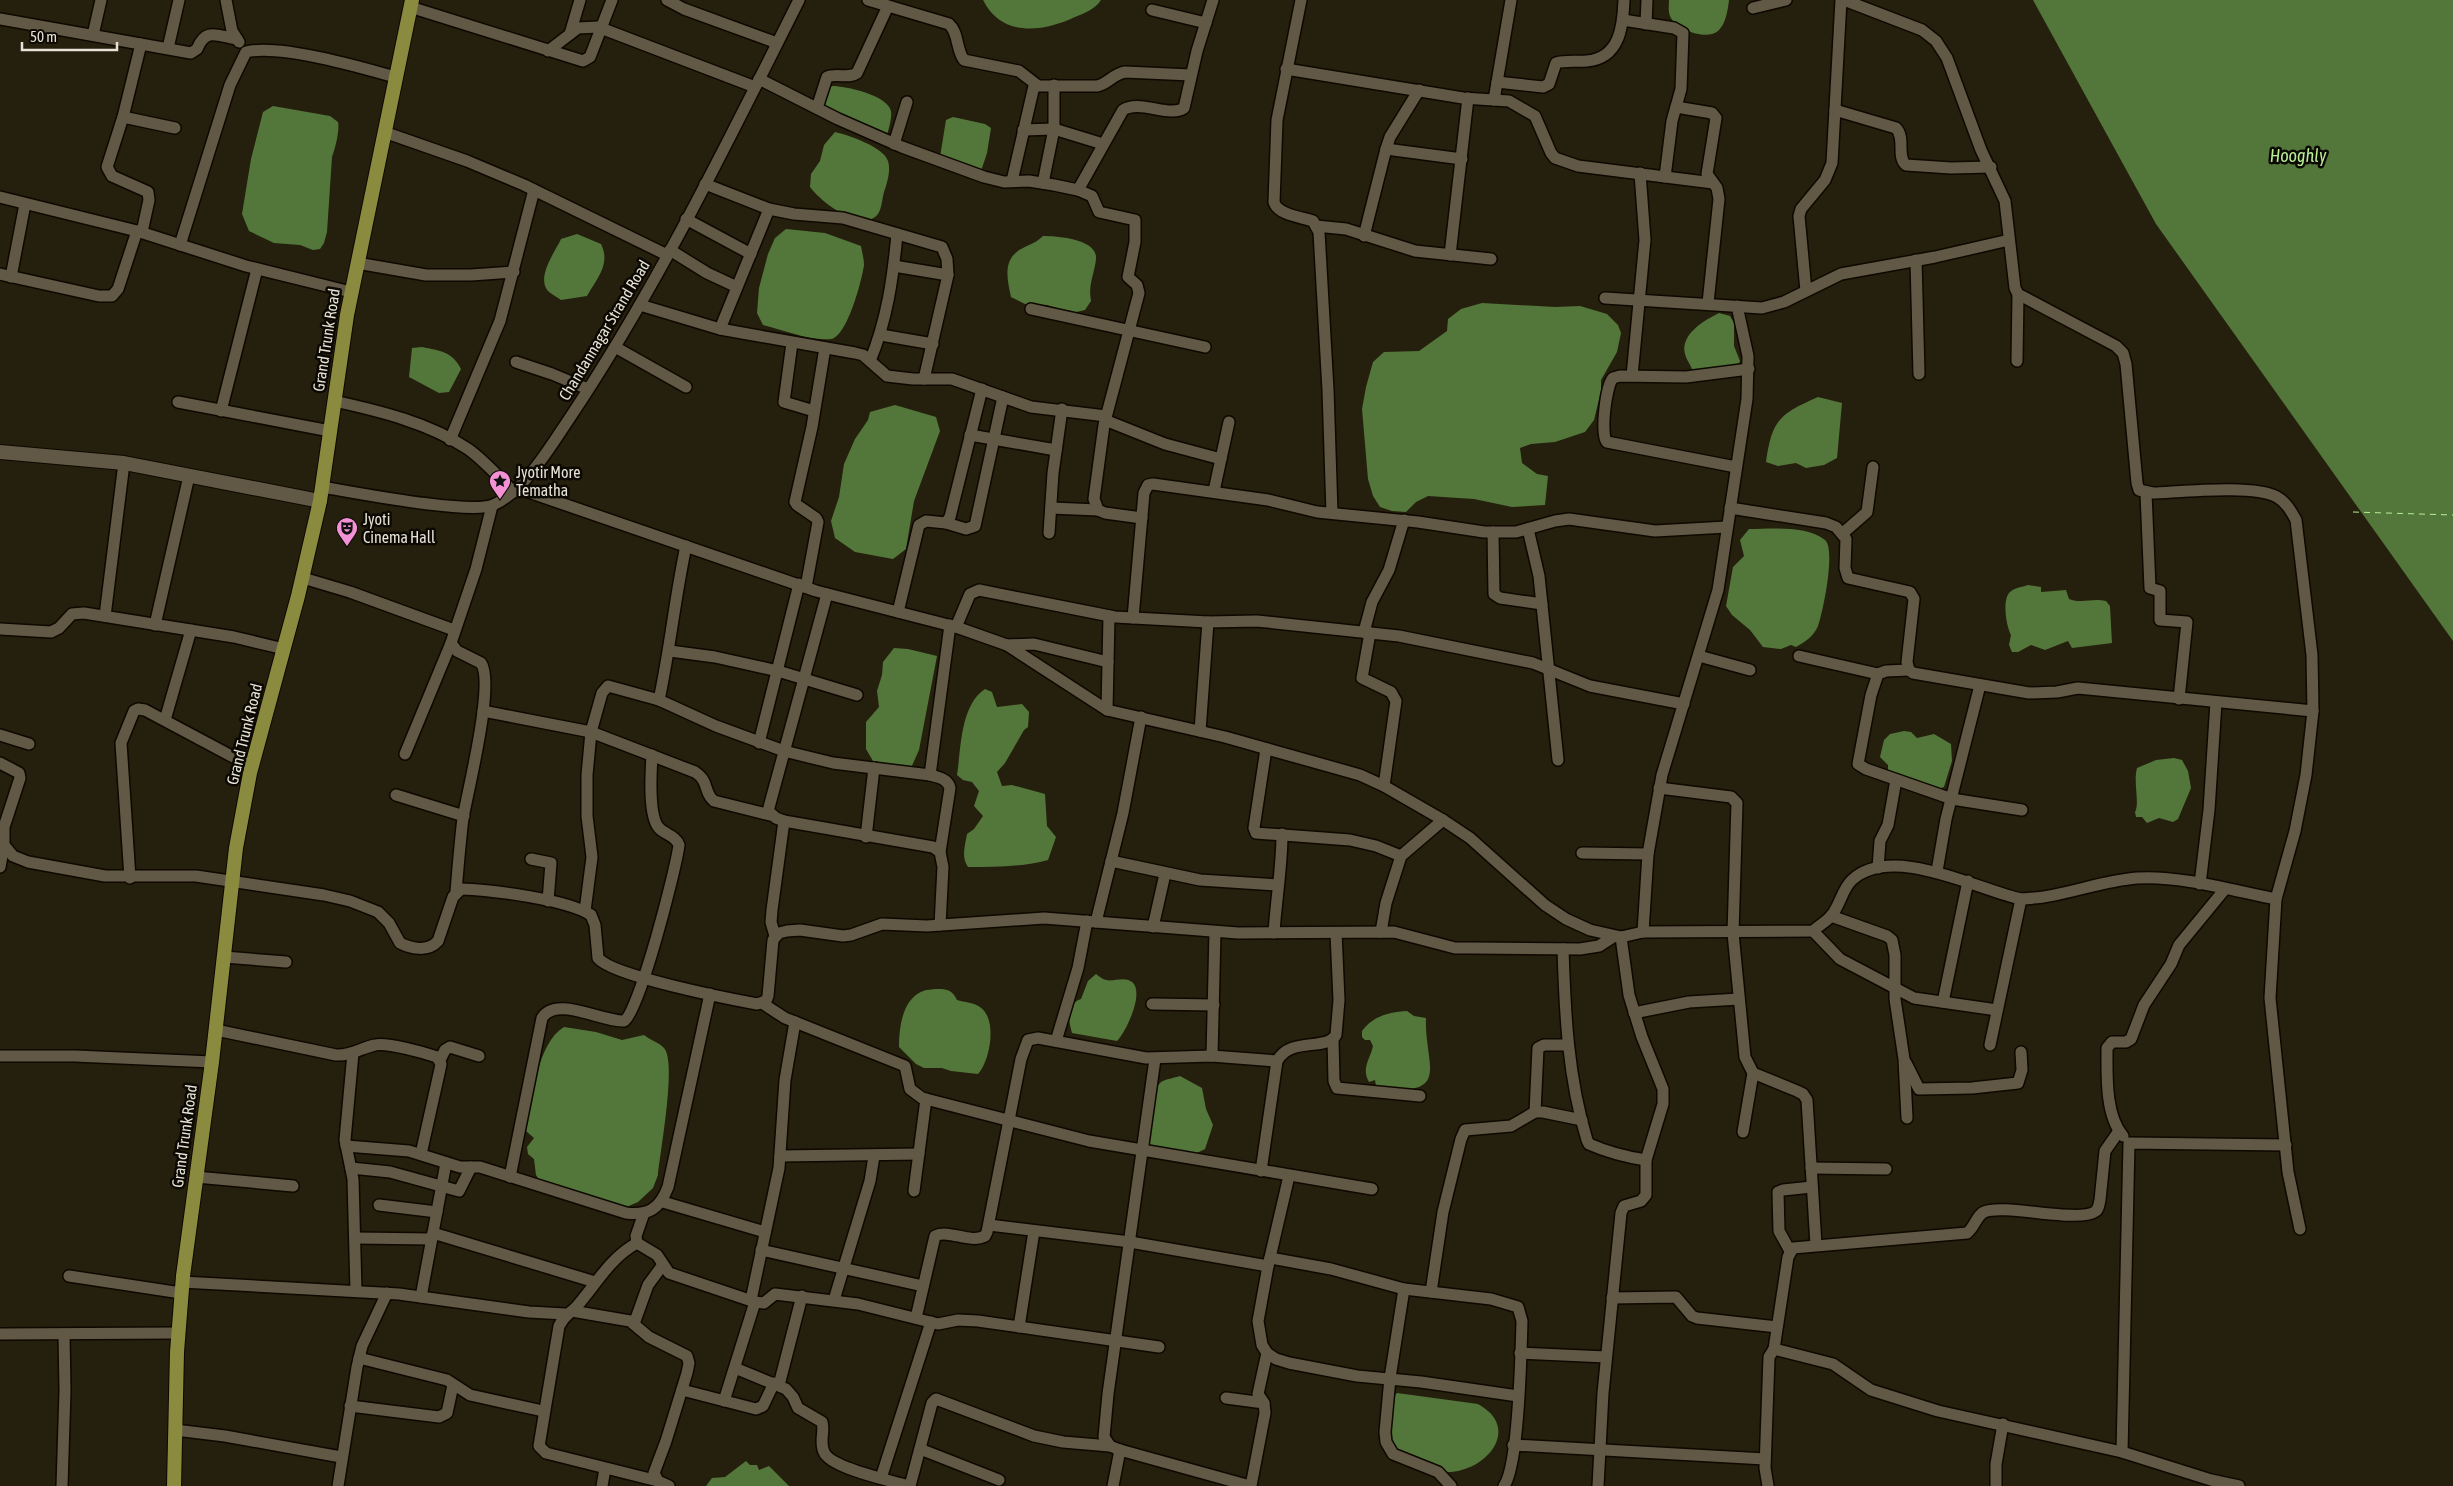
<svg xmlns="http://www.w3.org/2000/svg" width="2453" height="1486" font-family="'Asap Condensed',sans-serif">
<style>
.water{fill:#53773b}
.lines{fill:none;stroke-linecap:round;stroke-linejoin:round}
.ferry{stroke:#b7ee97;stroke-width:1;stroke-dasharray:6 5;stroke-linecap:butt}
.minor-casing{stroke:#0e0800;stroke-width:14}
.tertiary-casing{stroke:#0e0800;stroke-width:16}
.primary-casing{stroke:#0e0800;stroke-width:16}
.minor{stroke:#615945;stroke-width:11}
.tertiary{stroke:#615945;stroke-width:14}
.primary{stroke:#8b8b40;stroke-width:14}
.labels{text-anchor:middle;dominant-baseline:central;stroke-width:5;stroke-linejoin:round;paint-order:stroke}
.street-label{font-size:16px;fill:#e6e2d7;stroke:#0c0903}
.poi-label{font-size:16px;fill:#e6e2d7;stroke:#0c0903;text-anchor:start}
.water-label{font-size:18px;font-style:italic;fill:#b7ee97;stroke:#0c0903}
</style>
<rect width="100%" height="100%" fill="#251f0d"/>
<!-- water -->
<g class="water">
<path d="M983 0H1101C1095 9 1085 13 1075 17 1043 32 1002 38 983 0Z"/>
<path d="M1669 0H1729C1728 9 1726 23 1719 30 1707 42 1675 29 1670 16 1668 11 1669 5 1669 0Z"/>
<path d="M2033 0H2453V641L2156 224Z"/>
<path d="M832 86C846 86 887 95 891 111 892 118 889 128 887 135L829 112 821 103 824 92Z"/>
<path d="M273 106 330 116 338 122C340 130 335 149 332 157L327 232 324 243 320 249 313 250 300 245 274 243 249 231 242 214 251 159 263 112Z"/>
<path d="M953 117 985 124 991 128 987 153 981 171 940 157 946 120Z"/>
<path d="M835 132C848 135 884 147 888 161 891 171 887 183 884 192 882 199 882 208 878 214 862 234 821 202 810 187L811 174 820 161 824 145Z"/>
<path d="M786 229 825 233 861 246C862 252 864 259 864 265 862 280 847 337 831 339 809 341 784 330 763 325L757 313 759 288 768 254 775 238Z"/>
<path d="M577 234 601 244C611 264 597 278 587 296L561 300C557 297 551 294 548 291 536 277 555 252 561 239Z"/>
<path d="M1043 236C1057 236 1098 239 1096 259 1094 276 1088 284 1091 301L1085 310 1072 313 1047 305 1025 304 1011 297C1007 279 1002 258 1023 248 1031 244 1037 242 1043 236Z"/>
<path d="M1482 303 1555 307 1580 306 1607 314 1618 325 1621 333 1617 352 1601 380V391L1594 420 1585 432 1555 442 1531 444 1520 448 1522 463 1537 474 1548 476 1545 505 1512 507 1474 499 1428 496 1416 502 1406 512 1392 511 1380 507 1373 496 1368 479 1362 409 1366 387 1373 362 1384 352 1419 351 1447 331 1448 319 1461 309Z"/>
<path d="M1719 313 1730 316 1734 323V346L1740 361 1737 368 1699 371 1692 369C1690 364 1686 359 1685 354 1680 334 1705 320 1719 313Z"/>
<path d="M422 347C440 351 452 351 461 369L449 392 439 393 409 377 412 348Z"/>
<path d="M1818 397 1842 403 1837 458 1824 465 1806 468 1796 463 1778 466 1766 462C1772 419 1780 414 1818 397Z"/>
<path d="M895 405 936 417 940 431 914 501 906 549 893 559 855 552 835 538 831 521 839 497 844 464 855 439 868 420 870 412Z"/>
<path d="M1749 529C1772 529 1806 525 1825 540 1836 549 1823 612 1818 626 1814 636 1805 642 1796 647L1791 645 1781 649 1763 647 1750 630 1732 615 1726 606 1733 567 1744 556 1740 540Z"/>
<path d="M2028 585 2041 587V592L2066 590 2069 599C2082 604 2092 598 2106 601L2110 606 2112 643 2072 648 2068 641 2045 650 2031 645 2018 652H2012L2009 645 2011 635C2006 626 2002 599 2010 592 2014 588 2022 587 2028 585Z"/>
<path d="M894 648 908 649 937 656 919 750 911 768 873 761 866 749V722L879 707 877 691 882 675 883 662Z"/>
<path d="M985 689 992 692 997 707 1022 704 1029 712 1028 727 1024 730 1005 763 997 772 1002 786 1012 785 1045 794 1047 826 1056 837 1048 860C1022 867 995 867 968 867 961 857 965 846 967 834L974 829 983 816 974 806 979 791 972 782 963 780 957 775 958 768C961 743 962 704 985 689Z"/>
<path d="M1904 731 1911 732 1917 738 1934 734 1951 744 1952 761 1944 787 1935 790 1888 773V765L1880 757 1884 740 1890 734Z"/>
<path d="M2174 758 2182 760 2188 771 2191 788 2178 819 2173 822 2159 818 2147 823 2142 817H2136L2135 812C2140 803 2133 782 2137 768L2156 760Z"/>
<path d="M1096 974C1099 976 1102 979 1106 980 1114 982 1124 976 1132 982 1145 992 1126 1032 1117 1041L1072 1033C1068 1019 1066 1004 1081 999L1088 981Z"/>
<path d="M926 990C939 989 951 986 957 1000 964 1002 975 1003 980 1007 998 1019 990 1061 978 1074L951 1071 942 1068H924L916 1064 899 1047C899 1026 903 996 926 990Z"/>
<path d="M1407 1011 1414 1016 1426 1018C1424 1064 1453 1097 1380 1088L1376 1086 1375 1080 1369 1082C1361 1068 1370 1060 1373 1046L1370 1040H1365L1362 1037V1031C1373 1016 1389 1012 1407 1011Z"/>
<path d="M564 1027 596 1032 622 1040 644 1035C650 1040 660 1043 664 1048 677 1062 660 1153 658 1175L653 1188 638 1202 624 1208 541 1183 536 1175 534 1159 528 1154 527 1147 534 1138 526 1131C531 1102 537 1043 564 1027Z"/>
<path d="M1180 1076 1202 1088 1206 1109 1213 1125 1205 1149 1193 1155 1148 1146C1149 1132 1150 1090 1161 1082 1166 1079 1174 1078 1180 1076Z"/>
<path d="M1397 1393 1478 1404C1523 1429 1485 1472 1448 1472 1438 1472 1425 1463 1416 1459 1405 1454 1394 1451 1390 1439 1386 1428 1392 1409 1393 1397Z"/>
<path d="M746 1461 750 1465H757L759 1470 769 1466 789 1486H706L712 1478 725 1477Z"/>
</g>
<g class="lines">
<!-- ferry -->
<path class="ferry" d="M2353 512 2453 515"/>
<!-- minor casing -->
<g class="minor-casing">
<g id="minor">
<path d="M226 0 232 31 239 42"/>
<path d="M667 0 684 9 777 43"/>
<path d="M868 0 949 24C959 33 956 50 964 60L1019 71 1037 85"/>
<path d="M1301 0 1277 120 1274 202C1278 215 1301 217 1313 221L1319 232 1328 390 1332 513"/>
<path d="M1844 0 1922 30 1936 41 1947 58 1981 150 2005 201 2015 288 2018 294 2116 346 2123 353 2126 364 2137 483 2139 490 2153 493C2180 492 2255 484 2277 497 2286 502 2291 511 2296 520L2312 655 2313 711 2306 775 2295 831 2276 899 2270 998 2288 1172 2300 1229"/>
<path d="M410 7 583 61 590 57 612 0"/>
<path d="M1753 8 1786 0"/>
<path d="M1152 10 1206 23"/>
<path d="M0 19 191 53 197 49C206 27 217 36 237 39"/>
<path d="M1623 20 1674 28 1683 33 1681 89 1672 121 1665 177"/>
<path d="M1646 24 1647 0"/>
<path d="M570 34 580 0"/>
<path d="M93 35 101 0"/>
<path d="M141 44 123 117 107 167 112 176 148 192 149 200 142 232"/>
<path d="M168 48 179 0"/>
<path d="M548 51 578 28 598 27 755 87"/>
<path d="M1286 69 1463 98 1509 101 1535 116 1551 153 1555 158 1578 166 1713 183"/>
<path d="M759 79 838 119 902 147 984 177 1004 182 1029 181 1054 185 1078 190 1092 196 1099 212 1135 220V242L1128 277 1137 285 1139 293 1104 425 1094 499 1098 510 1105 513 1142 518"/>
<path d="M1497 82 1543 87 1549 84 1556 63C1566 60 1577 62 1587 61 1620 58 1623 26 1624 0"/>
<path d="M1494 100 1511 0"/>
<path d="M1676 107 1712 113 1716 118 1707 174 1717 188 1719 199 1708 303"/>
<path d="M817 108 827 77C837 73 849 79 857 73L888 6"/>
<path d="M1835 110 1896 128C1906 138 1896 157 1906 165L1951 168 1991 167"/>
<path d="M123 117 175 128"/>
<path d="M1023 130 1054 129 1103 144"/>
<path d="M384 132 467 161 524 185 667 255"/>
<path d="M894 144 907 102"/>
<path d="M1386 149 1462 159"/>
<path d="M1012 181 1034 86H1097C1108 84 1113 74 1125 72L1191 75"/>
<path d="M1043 183 1054 129V85"/>
<path d="M705 184 769 209 794 214 843 218 942 247 947 259 948 275 924 379"/>
<path d="M1078 190 1123 110C1139 99 1170 118 1184 108L1197 51 1213 0"/>
<path d="M0 197 137 231 246 266 351 292"/>
<path d="M686 219 751 254"/>
<path d="M1316 226 1346 229 1415 251 1491 259"/>
<path d="M1364 236 1386 149 1390 137 1419 90"/>
<path d="M180 245 230 85 246 52C280 44 360 67 395 77"/>
<path d="M670 250 707 273 737 287"/>
<path d="M1450 255 1468 98"/>
<path d="M1916 260 1919 374"/>
<path d="M357 263 426 275H471L514 272"/>
<path d="M894 266 948 275"/>
<path d="M0 274 99 296H112L118 289 137 231"/>
<path d="M11 277 25 204"/>
<path d="M1806 291 1799 216 1801 209 1825 180 1832 163 1841 0"/>
<path d="M1605 298 1762 308 1784 302 1841 274 1935 257 2009 240"/>
<path d="M640 305 720 329 855 353 863 355 887 376 913 379H952L1031 407 1106 416"/>
<path d="M1031 309 1205 347"/>
<path d="M720 329 769 209"/>
<path d="M881 335 933 344"/>
<path d="M792 343 784 402 814 411"/>
<path d="M615 347 686 387"/>
<path d="M870 361C887 320 893 278 897 234"/>
<path d="M2017 361 2018 294"/>
<path d="M516 362 552 374 588 389"/>
<path d="M1632 376 1645 240 1640 173"/>
<path d="M334 401C380 411 429 423 468 449 485 461 499 478 514 492"/>
<path d="M178 402 330 431"/>
<path d="M221 411 257 269"/>
<path d="M1105 420 1165 444 1221 459"/>
<path d="M970 435 1056 450"/>
<path d="M450 440 500 321 534 190"/>
<path d="M1736 467 1607 442C1600 435 1606 385 1613 378L1620 376 1686 377 1749 369"/>
<path d="M322 487C353 492 470 515 493 505 525 491 552 444 571 416 659 284 728 141 799 0"/>
<path d="M517 488 816 591 956 627 1007 645 1107 710 1225 737 1360 775 1384 786 1443 820 1470 838 1545 905 1566 919 1590 930 1621 937 1643 932 1813 931C1818 926 1826 922 1831 916 1840 906 1842 889 1852 880 1892 843 1978 890 2021 899 2061 898 2098 881 2137 878 2179 875 2235 891 2276 899"/>
<path d="M1214 491 1229 422"/>
<path d="M2146 493 2150 588 2160 591V620L2187 622 2179 699"/>
<path d="M1051 508 1098 510"/>
<path d="M1730 508 1826 523 1836 527 1846 539 1845 568 1848 578 1910 592 1914 599 1907 662 1909 670 1913 673 2029 693 2057 692 2078 688 2313 711"/>
<path d="M946 523 966 529 975 526 1003 397"/>
<path d="M1528 529 1539 576 1558 760"/>
<path d="M1493 532 1494 594 1500 598 1542 604"/>
<path d="M1049 533 1053 473 1062 409"/>
<path d="M1843 533 1867 512 1873 467"/>
<path d="M303 578 350 592 454 630"/>
<path d="M806 587 818 522 816 518 797 505 795 502 812 427 825 348"/>
<path d="M827 594 768 811 776 818 784 821 933 847 940 852 943 867 940 925"/>
<path d="M898 612 919 525 926 521 946 523 950 517 982 389"/>
<path d="M105 616 124 463"/>
<path d="M1133 618 1144 493 1148 485 1153 484 1268 500 1317 512 1418 522 1484 532H1516L1555 521 1569 519 1655 531 1727 527"/>
<path d="M155 625 189 476"/>
<path d="M956 627 970 594 979 590 1115 617 1208 622 1257 621 1399 636 1533 663 1590 686 1684 704"/>
<path d="M0 629 51 632 59 628 72 614 84 613 234 637 284 649"/>
<path d="M1364 632 1372 602 1389 570 1404 520"/>
<path d="M1370 633 1362 678 1391 692 1396 701 1384 786"/>
<path d="M1007 645 1034 644 1108 662"/>
<path d="M670 651 715 657 778 671 857 695"/>
<path d="M1699 656 1750 670"/>
<path d="M1799 656 1878 674"/>
<path d="M1909 670 1886 671 1878 674 1871 695 1858 764 1866 769 1952 799 2022 810"/>
<path d="M659 700C670 649 675 597 686 546"/>
<path d="M1107 710 1109 616"/>
<path d="M483 711 591 732 695 772C710 782 703 792 714 801L770 815"/>
<path d="M165 720 191 630"/>
<path d="M1200 731 1208 622"/>
<path d="M0 735 29 744"/>
<path d="M759 743 799 584"/>
<path d="M1266 749 1254 828 1256 833 1350 840 1376 846 1401 856"/>
<path d="M405 754 451 643"/>
<path d="M0 763 19 773 20 778 4 827V845L13 856 28 862 105 876H196L324 895 350 901 378 912 389 923 400 943C412 949 428 952 438 941L453 897 461 889C491 890 566 899 591 915L595 925 598 958C612 976 730 999 757 1004L766 1001 768 996 773 940 779 933 787 931 800 930 843 936 851 935 882 924 927 926 1044 918 1238 933 1394 932 1455 948H1471L1580 949 1599 946 1613 937"/>
<path d="M930 775 950 625"/>
<path d="M1659 788 1731 797 1737 803 1733 933 1745 1057 1753 1073 1797 1091 1803 1094 1807 1100 1816 1245"/>
<path d="M396 795 464 816"/>
<path d="M866 837 874 768"/>
<path d="M1582 853 1648 854"/>
<path d="M531 859 551 863 548 901"/>
<path d="M1111 861 1200 880 1278 885"/>
<path d="M0 867 4 845"/>
<path d="M1878 868 1880 841 1888 825 1896 780"/>
<path d="M1937 871 1946 819 1980 685"/>
<path d="M130 878 121 743 134 711 138 709 145 710 252 767"/>
<path d="M2200 884 2209 810 2216 702"/>
<path d="M456 892C458 867 460 843 463 818 468 790 495 683 481 663L457 651 451 643 476 569 492 506"/>
<path d="M585 911 592 857 587 816V775L591 732 602 693 608 686 659 700 716 726 784 751 833 763 930 775C938 777 948 779 950 788L940 852"/>
<path d="M1831 916 1887 936 1892 940 1895 955V999L1904 1059 1907 1118"/>
<path d="M1096 922 1123 813 1141 717"/>
<path d="M1153 927 1165 874"/>
<path d="M1813 931 1840 959 1914 998 1997 1010"/>
<path d="M1381 932 1386 903 1401 856 1443 820"/>
<path d="M1643 932 1648 854 1662 775 1718 590 1747 399 1748 356 1737 306"/>
<path d="M1274 933C1276 900 1282 867 1282 834"/>
<path d="M775 936 771 922 772 910 784 821"/>
<path d="M1563 949C1565 1014 1568 1078 1587 1140L1589 1144C1607 1152 1626 1157 1646 1160"/>
<path d="M224 957 286 962"/>
<path d="M1943 1002 1968 881"/>
<path d="M762 1003 785 1018 905 1066 910 1089 922 1098 1089 1141 1372 1189"/>
<path d="M1152 1004 1214 1005"/>
<path d="M1634 1013 1689 1002 1739 999"/>
<path d="M216 1030 336 1055C351 1056 361 1048 375 1045 387 1042 425 1053 437 1057L441 1064 440 1069 421 1154"/>
<path d="M1333 1039 1334 1081 1337 1088 1420 1096"/>
<path d="M1056 1041 1078 968 1087 921"/>
<path d="M1990 1045 2021 899"/>
<path d="M353 1053 345 1140 353 1179 356 1291"/>
<path d="M0 1056H75L212 1062"/>
<path d="M1212 1056 1215 932"/>
<path d="M1155 1059 1108 1394 1104 1437 1110 1446 1120 1450 1250 1486"/>
<path d="M440 1060 445 1050 450 1047 479 1056"/>
<path d="M1906 1063 1919 1089 1972 1088 2018 1083 2022 1070 2021 1052"/>
<path d="M1535 1112 1538 1048 1544 1045H1568"/>
<path d="M1743 1132 1753 1073"/>
<path d="M2123 1136C2105 1115 2107 1075 2107 1048L2112 1042H2126L2131 1039 2144 1005 2171 964 2179 945 2225 889"/>
<path d="M346 1146 409 1151 460 1167H480L626 1213C649 1216 660 1208 668 1187L710 994"/>
<path d="M780 1156 919 1154"/>
<path d="M351 1168 390 1172 459 1191 471 1167"/>
<path d="M1811 1168 1886 1169"/>
<path d="M1261 1171 1277 1061C1291 1036 1325 1052 1336 1035L1339 1000 1336 933"/>
<path d="M1289 1176 1268 1266 1258 1321 1262 1345 1267 1353 1276 1359 1289 1363 1357 1376 1421 1382 1518 1396"/>
<path d="M196 1177 293 1186"/>
<path d="M510 1177 542 1018C556 995 602 1022 624 1021 639 1013 676 869 679 845 676 836 666 835 659 828 648 816 651 772 652 755"/>
<path d="M914 1191 926 1099"/>
<path d="M663 1202 765 1232"/>
<path d="M379 1205 437 1212"/>
<path d="M644 1213 636 1236 637 1243 657 1255 669 1273 755 1302 764 1303 775 1294 858 1304 938 1324 958 1320 978 1321 1159 1347"/>
<path d="M989 1225 1130 1242 1268 1266"/>
<path d="M433 1233 595 1282"/>
<path d="M355 1238 432 1239"/>
<path d="M637 1243C610 1258 597 1283 577 1306 569 1315 565 1314 559 1326L539 1446 546 1453 658 1481"/>
<path d="M761 1250 923 1286"/>
<path d="M1790 1251 1779 1231 1778 1192 1783 1190 1812 1187"/>
<path d="M1270 1258 1331 1269 1404 1289 1491 1299 1518 1307 1522 1321C1521 1352 1519 1465 1504 1486"/>
<path d="M69 1276 181 1293"/>
<path d="M182 1282 399 1294 529 1312 565 1314"/>
<path d="M1404 1289 1390 1378 1385 1432 1386 1442 1393 1454 1438 1472 1451 1486"/>
<path d="M1431 1292 1443 1212 1461 1139 1465 1130 1511 1126 1535 1112H1543L1582 1120"/>
<path d="M421 1297 446 1163"/>
<path d="M1612 1298 1676 1297 1692 1316 1697 1318 1777 1327"/>
<path d="M751 1300 779 1168 785 1080 795 1022"/>
<path d="M834 1300 870 1181 874 1156"/>
<path d="M572 1311 630 1321 649 1337 687 1356 689 1363 687 1373 666 1441 654 1473 658 1481 669 1486"/>
<path d="M916 1318 935 1236C950 1229 969 1244 985 1236L987 1232 1021 1059 1028 1040 1038 1038 1146 1058 1212 1056 1277 1061"/>
<path d="M634 1324 648 1285 662 1266"/>
<path d="M1019 1327 1034 1231"/>
<path d="M0 1334 178 1333"/>
<path d="M1774 1349 1788 1257 1793 1248 1967 1233C1975 1227 1976 1216 1984 1212 2004 1203 2079 1224 2096 1211 2099 1208 2099 1204 2100 1200L2105 1151 2119 1131"/>
<path d="M1520 1353 1606 1357"/>
<path d="M359 1358 447 1380 470 1395 543 1411"/>
<path d="M735 1368 786 1389 793 1397 798 1408 822 1422C825 1431 819 1442 824 1452 830 1468 892 1481 909 1486"/>
<path d="M779 1385 802 1296"/>
<path d="M682 1390 756 1409 763 1406 774 1383"/>
<path d="M1226 1398 1264 1403"/>
<path d="M724 1401 755 1302"/>
<path d="M350 1406 439 1417 447 1413 453 1385"/>
<path d="M175 1430 225 1436 341 1457"/>
<path d="M1513 1445 1765 1459"/>
<path d="M920 1449 999 1480"/>
<path d="M2122 1452 2129 1143 2286 1145"/>
<path d="M881 1478 931 1322"/>
<path d="M62 1486 65 1391 64 1334"/>
<path d="M338 1486 357 1367 362 1346 387 1293"/>
<path d="M602 1486 605 1469"/>
<path d="M910 1486 932 1403 936 1399 1034 1436 1063 1442 1110 1446"/>
<path d="M1113 1486 1120 1450"/>
<path d="M1251 1486 1265 1413 1264 1403 1258 1394 1267 1353"/>
<path d="M1598 1486 1603 1393 1621 1213 1624 1206 1641 1201 1646 1195V1160L1663 1104V1089L1642 1037 1629 995 1621 937"/>
<path d="M1768 1486 1765 1468 1769 1357 1774 1349 1833 1364 1871 1390 1938 1411 2122 1452 2211 1480 2239 1486"/>
<path d="M1996 1486V1464L2003 1424"/>
</g>
</g>
<!-- tertiary casing -->
<g class="tertiary-casing">
<path id="tertiary" d="M0 452 124 463 320 501"/>
</g>
<!-- primary casing -->
<g class="primary-casing">
<path id="primary" d="M174 1486 177 1352 183 1276 212 1062 236 848 250 773 298 596 320 501 347 315 412 0"/>
</g>
<!-- minor -->
<use href="#minor" class="minor"/>
<!-- tertiary -->
<use href="#tertiary" class="tertiary"/>
<!-- primary -->
<use href="#primary" class="primary"/>
</g>
<!-- icons -->
<defs>
<g id="sight-pin" transform="scale(1.125)"><path d="M0 17L-7.5 6A9.5 9.5 0 1 1 7.5 6Z" fill="#f391d5" stroke="#0c0903"/><path d="M0-6L1.8-2.2L6-1.7L2.9 1.2L3.7 5.4L0 3.3L-3.7 5.4L-2.9 1.2L-6-1.7L-1.8-2.2Z" fill="#111"/></g>
<g id="theatre-pin" transform="scale(1.125)"><path d="M0 17L-7.5 6A9.5 9.5 0 1 1 7.5 6Z" fill="#f391d5" stroke="#0c0903"/><path d="M-5-5.5Q0-4 5-5.5V0Q5 5 0 6Q-5 5-5 0ZM-3.3-2.5H-1v1.5H-3.3ZM1-2.5H3.3v1.5H1ZM-2.8 1Q0 5.5 2.8 1Z" fill="#111"/></g>
</defs>
<g fill-rule="evenodd">
<use href="#sight-pin" x="500" y="481"/>
<use href="#theatre-pin" x="347" y="528"/>
</g>
<g class="labels">
<!-- street labels -->
<g class="street-label">
<text transform="translate(604 330) rotate(-59)">Chandannagar Strand Road</text>
<text transform="translate(326 340) rotate(-81)">Grand Trunk Road</text>
<text transform="translate(244 734) rotate(-76)">Grand Trunk Road</text>
<text transform="translate(184 1136) rotate(-82)">Grand Trunk Road</text>
</g>
<!-- poi labels -->
<g class="poi-label">
<text x="516" y="472">Jyotir More<tspan x="516" dy="18">Tematha</tspan></text>
<text x="363" y="519">Jyoti<tspan x="363" dy="18">Cinema Hall</tspan></text>
</g>
<!-- water labels -->
<g class="water-label">
<text x="2298" y="155">Hooghly</text>
</g>
</g>
<!-- scale -->
<path d="M22 42v8h95v-8" fill="none" stroke="#e6e2d7" stroke-width="2.5"/>
<text x="30" y="42" font-size="15" fill="#e6e2d7" stroke="#0c0903" stroke-width="4" paint-order="stroke">50 m</text>
</svg>
